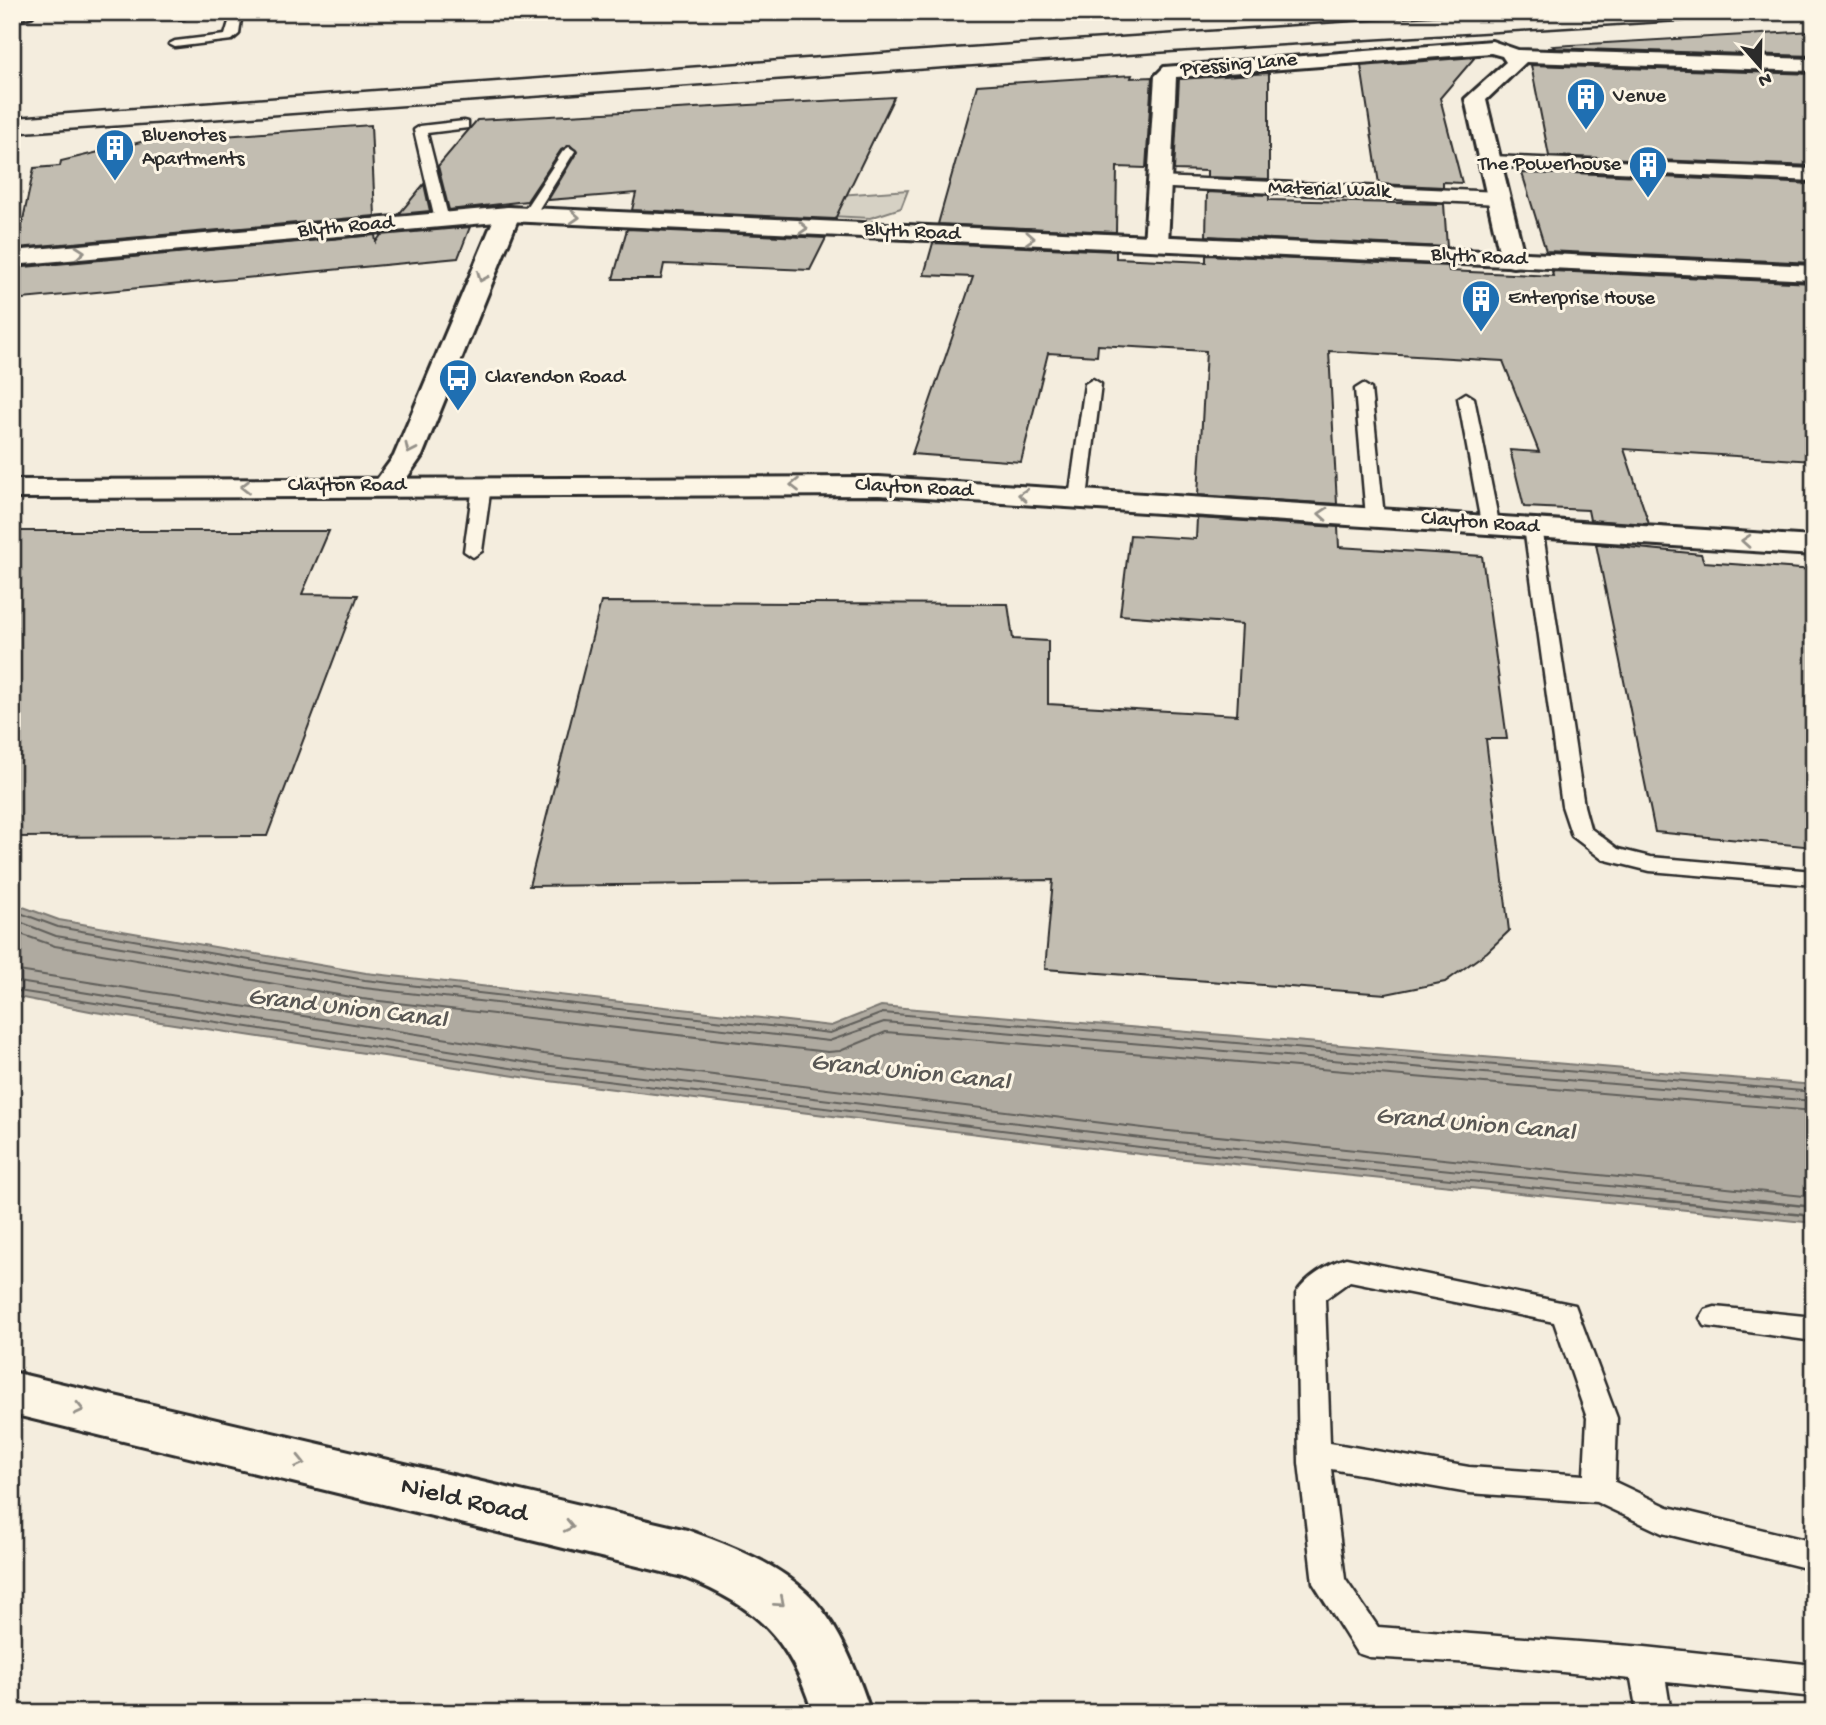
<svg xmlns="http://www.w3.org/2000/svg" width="1826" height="1725" font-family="'Gochi Hand',sans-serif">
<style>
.green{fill:#d6d1c4;stroke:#807e78;stroke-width:2}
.water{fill:#afaaa0;stroke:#7a7771;stroke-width:2}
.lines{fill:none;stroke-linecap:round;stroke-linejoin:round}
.shore-far1{stroke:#605e5a;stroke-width:2}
.shore{stroke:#605e5a;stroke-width:2.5}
.building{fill:#c2bdb1;stroke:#2b2b2b;stroke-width:2}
.service-casing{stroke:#2b2b2b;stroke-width:5}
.pedestrian-casing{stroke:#2b2b2b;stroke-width:5}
.minor-casing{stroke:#2b2b2b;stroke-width:6}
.tertiary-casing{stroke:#2b2b2b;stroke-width:6}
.service{fill:#fcf5e5;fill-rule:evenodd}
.pedestrian{fill:#fcf5e5;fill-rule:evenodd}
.minor{fill:#fcf5e5;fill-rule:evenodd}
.tertiary{fill:#fcf5e5;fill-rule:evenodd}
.rail{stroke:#2b2b2b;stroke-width:2.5}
.oneway{stroke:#949088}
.labels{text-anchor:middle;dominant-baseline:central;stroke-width:6;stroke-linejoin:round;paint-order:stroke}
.far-street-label{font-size:21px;fill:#2b2b2b;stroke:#fcf5e5}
.far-poi-label{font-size:21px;fill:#2b2b2b;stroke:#fcf5e5;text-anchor:start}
.water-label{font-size:26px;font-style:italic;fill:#595754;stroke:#fcf5e5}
.near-street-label{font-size:28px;fill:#2b2b2b;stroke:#fcf5e5}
</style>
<rect width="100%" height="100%" fill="#f4edde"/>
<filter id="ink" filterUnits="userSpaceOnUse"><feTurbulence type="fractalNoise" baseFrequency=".0143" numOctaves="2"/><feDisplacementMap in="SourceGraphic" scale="14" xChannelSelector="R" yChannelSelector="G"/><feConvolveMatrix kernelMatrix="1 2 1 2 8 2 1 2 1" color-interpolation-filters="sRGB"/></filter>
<g filter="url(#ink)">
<!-- green -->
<path class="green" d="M908 190 901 208 870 218 709 210 714 204Z"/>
<!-- water -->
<path class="water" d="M12 903 59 920 366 973 831 1026 881 1006 1814 1085V1223L1156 1156 541 1080 95 1012 12 996Z"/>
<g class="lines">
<!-- shore-far1 -->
<g class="shore-far1">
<path d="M12 910 58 927 365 980 830 1033 883 1013 1814 1092"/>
<path d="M12 919 56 936 364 988 829 1041 884 1022 1814 1101"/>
<path d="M12 931 55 946 362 999 828 1052 840 1051 886 1032 1814 1111"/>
<path d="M12 970 544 1054 1159 1130 1814 1197"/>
<path d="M12 981 543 1065 1157 1140 1765 1202"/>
<path d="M12 990 542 1073 1156 1149 1676 1202"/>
</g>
<!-- shore -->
<g class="shore">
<path d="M1659 1200 1814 1216"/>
<path d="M1748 1200 1814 1207"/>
</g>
</g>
<!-- building -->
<g class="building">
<path d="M1814 31V56L1547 48H1556L1553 46Z"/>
<path d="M1475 57 1440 98 1462 183 1443 182V187L1379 184 1361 66Z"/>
<path d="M1531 65 1814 74V166L1549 156Z"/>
<path d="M1269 73V179L1207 177V171L1174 170 1179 79Z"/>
<path d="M1132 75 1131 78 1152 77 1146 168 1117 167 1116 232 938 224 977 85Z"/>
<path d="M894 97 835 219 632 210 636 193 548 200 577 152 570 145 561 150 527 201 449 210 438 166 477 120Z"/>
<path d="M371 125 375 216 17 248 34 168 60 166 61 161 141 142Z"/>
<path d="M1552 172 1814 184V263L1546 251 1522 173 1553 174Z"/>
<path d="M424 184 430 211 399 214Z"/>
<path d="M1207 192 1269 195V200L1444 204 1447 247 1206 236Z"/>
<path d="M470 227 458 258 12 300 13 268 375 235 376 242 381 235Z"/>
<path d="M627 229 826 238 810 270 664 264 661 279H613Z"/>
<path d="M933 243 1116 251V258L1206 262V255L1448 266 1449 271 1553 276 1552 271 1814 283V461L1624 449 1649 524 1590 520 1588 510 1524 507 1510 450 1539 452 1503 361 1329 351 1337 504 1198 495 1206 351 1098 345 1097 356 1048 353 1021 462 912 454 973 277 924 275Z"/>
<path d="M1197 518 1338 527 1339 547 1482 556 1507 739H1486L1509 931 1487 952 1445 982 1386 994 1045 969 1053 880 529 886 601 602 1008 604 1013 639 1048 641V704L1237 715 1242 624 1120 615 1130 535 1196 539Z"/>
<path d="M12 531H329L302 594 358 595 267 836 12 837Z"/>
<path d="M1596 544 1701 554 1704 562 1814 570V847L1655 832Z"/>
</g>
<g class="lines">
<!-- service casing -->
<g class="service-casing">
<g id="service">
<path d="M232 12H242L239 34 232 40 175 47 169 44 175 41 225 35Z"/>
<path d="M464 121 468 122V128L427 133 449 220 442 224 435 220 414 130 420 126Z"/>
<path d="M569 147 575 151 535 215 533 218H523L521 215 563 151Z"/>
<path d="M1093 379 1101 384 1087 498 1078 503 1069 498 1085 384Z"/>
<path d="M1363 384 1371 389 1384 517 1375 522 1366 517 1355 389Z"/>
<path d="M1466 393 1474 398 1499 523 1490 528 1481 523 1458 398Z"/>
<path d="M482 481 491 486 482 551 473 557 464 551 473 486Z"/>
<path d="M1533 522 1542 527 1584 806 1590 828 1618 849 1650 857 1814 871V885L1650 871 1602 859 1572 836 1562 806 1524 527Z"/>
<path d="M1346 1258 1575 1305 1617 1418 1615 1482 1668 1507 1814 1542V1570L1662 1533 1596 1502 1469 1493 1331 1469 1345 1579 1378 1627 1645 1647 1814 1665V1697L1666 1682 1671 1713H1637L1631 1679 1473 1663 1369 1657 1357 1653 1313 1583 1299 1463 1296 1294C1304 1278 1329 1263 1346 1258ZM1350 1281 1554 1322 1587 1418 1584 1475 1469 1467 1330 1443 1325 1299Z"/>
<path d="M1715 1307 1814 1317V1341L1705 1326 1700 1318 1705 1310Z"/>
</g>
</g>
<!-- pedestrian casing -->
<g class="pedestrian-casing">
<g id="pedestrian">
<path d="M1490 156 1814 169V181L1483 166 1480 162 1483 158Z"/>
<path d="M1158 177 1499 192 1506 194 1509 198 1506 202 1499 204 1151 187 1148 183 1151 179Z"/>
</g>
</g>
<!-- minor casing -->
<g class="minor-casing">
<g id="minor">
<path d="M111 12H193L184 18H120Z"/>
<path d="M1492 41 1518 50 1814 59V71L1526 62 1486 100 1525 260 1522 265 1513 267 1504 265 1501 260 1465 99 1506 62 1502 56 1491 53 1176 77 1168 244 1164 249H1148L1144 244 1155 76 1164 67Z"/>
<path d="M508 207 516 209 520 214 422 456 397 492 387 495 377 492 372 486 394 456 496 214 500 209Z"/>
<path d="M12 1372 687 1530C801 1571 832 1596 871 1713H813C789 1637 757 1606 683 1577L12 1414Z"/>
</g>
</g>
<!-- tertiary casing -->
<g class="tertiary-casing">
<g id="tertiary">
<path d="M12 12H35L32 16 12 21Z"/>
<path d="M508 207 1814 266V280L508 221 12 265V251Z"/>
<path d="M879 477 1814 537V555L879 495 12 498V480Z"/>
</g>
</g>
<!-- service -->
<use href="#service" class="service"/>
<!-- pedestrian -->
<use href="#pedestrian" class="pedestrian"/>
<!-- minor -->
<use href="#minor" class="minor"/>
<!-- tertiary -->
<use href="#tertiary" class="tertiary"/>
<!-- rail -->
<g class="rail">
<path d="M1595 16 1642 12"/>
<path d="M1479 20 1595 12"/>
<path d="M12 117 804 58 1490 12"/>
<path d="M12 134 1173 52 1814 13"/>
</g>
</g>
<!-- one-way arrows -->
<defs><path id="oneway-chevron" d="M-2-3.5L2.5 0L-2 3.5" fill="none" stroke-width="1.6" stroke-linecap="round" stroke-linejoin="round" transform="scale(1.75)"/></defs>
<g class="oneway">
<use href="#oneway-chevron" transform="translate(575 217) rotate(3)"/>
<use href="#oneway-chevron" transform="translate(803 228) rotate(3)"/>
<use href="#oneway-chevron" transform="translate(1030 238) rotate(3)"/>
<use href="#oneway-chevron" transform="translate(80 252) rotate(-5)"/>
<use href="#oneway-chevron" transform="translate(482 277) rotate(113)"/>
<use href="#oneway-chevron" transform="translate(410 449) rotate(115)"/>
<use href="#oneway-chevron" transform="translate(795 485) rotate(-180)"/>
<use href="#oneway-chevron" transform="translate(245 487) rotate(180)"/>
<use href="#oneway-chevron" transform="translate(1023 495) rotate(-176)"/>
<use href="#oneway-chevron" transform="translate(1323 514) rotate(-176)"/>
<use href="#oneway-chevron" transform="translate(1746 541) rotate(-176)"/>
<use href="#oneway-chevron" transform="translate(79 1409) rotate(13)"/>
<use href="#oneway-chevron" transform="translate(300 1462) rotate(13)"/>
<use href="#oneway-chevron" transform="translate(569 1526) rotate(13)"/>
<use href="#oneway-chevron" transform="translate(780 1602) rotate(41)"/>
</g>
</g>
<!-- icons -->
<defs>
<g id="building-pin" transform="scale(2.0125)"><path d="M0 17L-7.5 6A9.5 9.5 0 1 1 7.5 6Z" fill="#1f6fb2" stroke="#fcf5e5"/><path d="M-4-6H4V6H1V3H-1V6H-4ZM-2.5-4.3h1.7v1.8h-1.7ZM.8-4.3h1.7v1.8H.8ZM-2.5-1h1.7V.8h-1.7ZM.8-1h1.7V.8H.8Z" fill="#fff"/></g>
<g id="bus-pin" transform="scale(2.0125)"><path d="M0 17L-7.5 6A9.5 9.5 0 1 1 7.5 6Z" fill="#1f6fb2" stroke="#fcf5e5"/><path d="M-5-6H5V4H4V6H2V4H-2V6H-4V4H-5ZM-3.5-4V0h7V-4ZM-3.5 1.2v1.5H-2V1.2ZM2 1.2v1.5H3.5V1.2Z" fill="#fff"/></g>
</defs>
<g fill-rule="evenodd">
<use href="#building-pin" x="1586" y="97"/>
<use href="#building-pin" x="115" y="148"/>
<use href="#building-pin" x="1648" y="165"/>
<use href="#building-pin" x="1481" y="299"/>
<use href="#bus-pin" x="458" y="378"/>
</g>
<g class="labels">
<!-- far-street labels -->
<g class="far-street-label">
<text transform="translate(1239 66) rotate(-5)">Pressing Lane</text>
<text transform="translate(1329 191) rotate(2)">Material Walk</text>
<text transform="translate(346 228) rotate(-5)">Blyth Road</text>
<text transform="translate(912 233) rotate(3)">Blyth Road</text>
<text transform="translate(1479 258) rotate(3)">Blyth Road</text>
<text x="347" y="486">Clayton Road</text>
<text transform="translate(914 489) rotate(3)">Clayton Road</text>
<text transform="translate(1480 524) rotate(4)">Clayton Road</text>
</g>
<!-- far-poi labels -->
<g class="far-poi-label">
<text x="1613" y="97">Venue</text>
<text x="142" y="136">Bluenotes<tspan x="142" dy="24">Apartments</tspan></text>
<text x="1621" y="165" text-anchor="end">The Powerhouse</text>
<text x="1508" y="299">Enterprise House</text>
<text x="485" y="378">Clarendon Road</text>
</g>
<!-- water labels -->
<g class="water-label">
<text transform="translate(347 1010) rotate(7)">Grand Union Canal</text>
<text transform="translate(910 1074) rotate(6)">Grand Union Canal</text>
<text transform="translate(1475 1126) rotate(5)">Grand Union Canal</text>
</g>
<!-- near-street labels -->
<g class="near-street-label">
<text transform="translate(464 1501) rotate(13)">Nield Road</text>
</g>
</g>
<!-- margin -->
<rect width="1826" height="1725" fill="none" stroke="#fcf5e5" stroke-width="42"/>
<rect x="21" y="21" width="1784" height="1683" fill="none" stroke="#2b2b2b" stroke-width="2.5" filter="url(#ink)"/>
<!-- north arrow -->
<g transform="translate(1760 66) rotate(160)" stroke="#fcf5e5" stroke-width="5" paint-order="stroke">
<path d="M0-5L12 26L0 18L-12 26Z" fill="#2b2b2b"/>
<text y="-10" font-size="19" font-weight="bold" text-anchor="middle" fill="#2b2b2b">N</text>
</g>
</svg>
